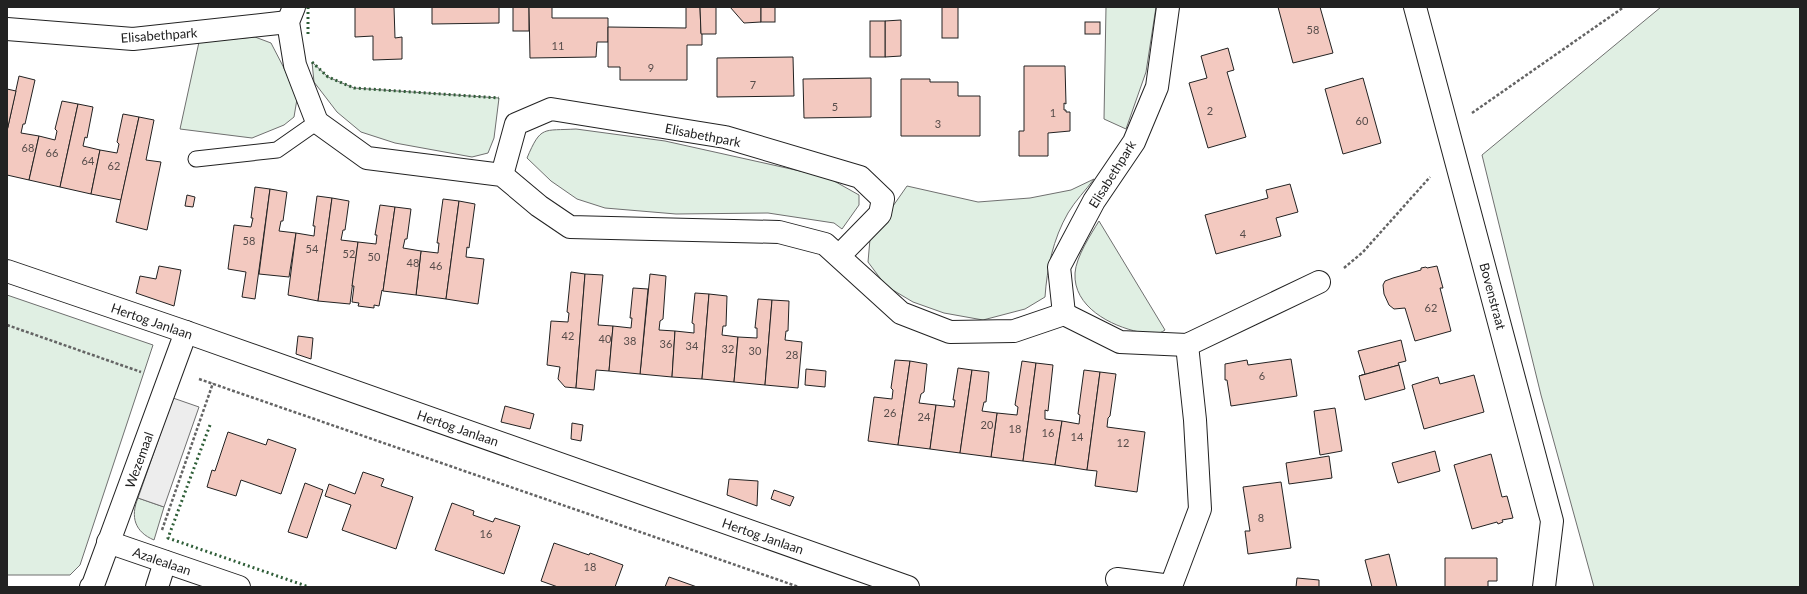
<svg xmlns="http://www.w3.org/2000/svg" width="1807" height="594" font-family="Lato,sans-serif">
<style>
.green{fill:#e0efe3;stroke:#6f6f6f}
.parking{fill:#ededed;stroke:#6f6f6f}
.building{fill:#f3c9c0;stroke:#222}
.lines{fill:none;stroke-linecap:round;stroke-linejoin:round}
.service-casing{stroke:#222;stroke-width:17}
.minor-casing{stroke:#222;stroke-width:24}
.path{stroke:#646464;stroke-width:2.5;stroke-dasharray:3 2;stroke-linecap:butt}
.service{stroke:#fff;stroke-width:15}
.minor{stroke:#fff;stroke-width:22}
.hedge{stroke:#2f5e38;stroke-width:3;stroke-dasharray:2 3;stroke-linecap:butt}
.labels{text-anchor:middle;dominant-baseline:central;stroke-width:3;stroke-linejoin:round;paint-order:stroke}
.number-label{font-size:11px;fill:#564c4a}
.street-label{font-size:13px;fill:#222;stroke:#fff}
</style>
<rect width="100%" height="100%" fill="#fff"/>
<!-- green -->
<g class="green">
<path d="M1106 7H1156L1146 72 1126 129 1104 119Z"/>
<path d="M1661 7H1800V587H1594L1541 395 1482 155Z"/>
<path d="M255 37 271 43 285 70 297 99 294 117 284 125 252 138 180 129 199 42Z"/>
<path d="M312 62 328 77 354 88 499 98 494 138 488 153 472 157 395 143 361 132 337 112 314 82Z"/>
<path d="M576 129 665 141 827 177 859 195V205L842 229 834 223 768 213 676 214 605 208 577 199 551 181 527 158C541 125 543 131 576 129Z"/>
<path d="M1094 179C1086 190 1075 201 1068 213 1053 239 1047 268 1045 297L1025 309 983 320 944 313 913 302 886 286 868 262 870 239 907 186 978 202 1030 198 1071 190Z"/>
<path d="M1099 221 1165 330C1162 332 1158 334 1154 335 1150 336 1144 333 1139 332 1111 326 1073 307 1075 273 1076 257 1091 234 1099 221Z"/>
<path d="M7 295 153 345 80 565 70 575H7Z"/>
<path d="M138 498 164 507 154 540C135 532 130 517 138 498Z"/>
</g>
<!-- parking -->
<path class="parking" d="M173 398 199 407 164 507 138 498Z"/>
<!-- building -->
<g class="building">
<path d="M355 7H394L395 38 402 37V59L373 60V36L355 37Z"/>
<path d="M432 7H499V23L432 24Z"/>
<rect x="513" y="7" width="16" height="24"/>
<path d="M529 7H552V18H608V42H597L596 57 530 58Z"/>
<path d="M686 7H700L701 33 702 34V45H687V80H620V67H608V27L686 28Z"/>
<path d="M700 7H716V34H701Z"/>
<path d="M730 7H761V22L744 23Z"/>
<rect x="761" y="7" width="14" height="15"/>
<rect x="942" y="7" width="16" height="31"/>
<path d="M1278 7H1320L1333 53 1293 63Z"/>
<path d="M901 20V56L885 57V21Z"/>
<rect x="870" y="21" width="15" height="36"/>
<rect x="1085" y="22" width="15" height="12"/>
<path d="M1228 48 1234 70 1227 72 1246 137 1208 148 1189 83 1207 78 1201 56Z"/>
<path d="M793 57 794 96 717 97V58Z"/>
<path d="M1024 66H1065L1066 104 1064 103V110H1066V112H1070V131L1048 133V156H1019V131H1024Z"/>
<path d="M19 76 35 80 25 124H23L21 133 39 136 29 180 7 175V131Z"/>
<path d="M871 78V117L804 118 803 79Z"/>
<path d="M1363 78 1381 143 1343 154 1325 89Z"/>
<path d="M901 79H930V82H958V96H980V136H901Z"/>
<path d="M7 89 16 91 7 131Z"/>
<path d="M62 101 78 104 60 187 29 180 39 136 55 140 57 131 55 129Z"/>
<path d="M78 104 93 107 87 138 85 137 83 146 100 150 91 194 60 187Z"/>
<path d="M123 114 139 117 121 200 91 194 100 150 117 153 119 144 117 142Z"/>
<path d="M139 117 154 120 146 160 161 162 147 230 116 222Z"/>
<path d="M1290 184 1298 212 1276 218 1281 236 1216 254 1205 215 1268 198 1266 190Z"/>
<path d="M255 187 270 189 255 299 242 297 246 272 228 269 234 225 251 227 253 218H251Z"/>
<path d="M270 189 287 192 283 221H281L279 231 296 233 289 277 259 274Z"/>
<path d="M187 195 195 197 193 207 185 206Z"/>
<path d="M317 196 332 198 318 301 288 295 296 233 314 236 315 226H313Z"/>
<path d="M332 198 349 201 345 230H343L341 240 358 242 350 304 318 301Z"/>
<path d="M443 199 459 201 446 299 416 295 421 251 438 253 439 243H437Z"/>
<path d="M459 201 475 204 469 248 467 247 466 257 484 259 478 304 446 299Z"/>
<path d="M380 205 395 207 383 291 382 290 379 306 374 305V308L358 306 359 303 352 302 354 286H352L358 242 376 244 377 235H375Z"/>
<path d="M395 207 411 209 407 239H405L403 248 421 251 416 295 383 291Z"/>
<path d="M159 266 181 270 174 306 136 293 140 276 156 279Z"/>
<path d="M1437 266 1443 288H1440L1451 331 1415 341 1405 308 1394 309 1389 305 1384 294 1383 285 1385 281 1393 278 1421 270V268L1426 267 1427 268Z"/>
<path d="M571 272 585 274 576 388 565 387 558 379 560 367 547 365 551 321 568 322 569 313 567 312Z"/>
<path d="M585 274 603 275 598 325 613 326 609 371 596 370 594 390 576 388Z"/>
<path d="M650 274 666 276 663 319 660 321 659 330 675 331 672 377 640 374Z"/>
<path d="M633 288 648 289 640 374 609 371 613 326 631 328 632 318H630Z"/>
<path d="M695 293 709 294 702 379 672 377 675 331 694 333V324L692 323Z"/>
<path d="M709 294 727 296 726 326H723L722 335 738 337 734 382 702 379Z"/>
<path d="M758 299 772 300 765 385 734 382 738 337 757 338V328H755Z"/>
<path d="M772 300 789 301 788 331H786L785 340 802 342 798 388 765 385Z"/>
<path d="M298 336 313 338 311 359 296 354Z"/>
<path d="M1401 340 1406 361 1398 363 1399 365 1359 376 1365 374 1358 351Z"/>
<path d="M1291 359 1297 396 1231 406 1227 380H1225V364L1247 360 1248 365Z"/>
<path d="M895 360 910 361 898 445 868 441 874 397 892 399 893 390 891 388Z"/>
<path d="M910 361 927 364 924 392 921 394 919 403 936 405 930 449 898 445Z"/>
<path d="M1022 361 1036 363 1023 461 991 457 997 413 1017 415 1018 407 1015 405Z"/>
<path d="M1036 363 1053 365 1048 411 1045 410V419L1062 421 1055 465 1023 461Z"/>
<path d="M1399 365 1405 389 1365 400 1359 376Z"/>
<path d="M958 368 972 370 960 453 930 449 936 405 954 407 955 400H953Z"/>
<path d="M806 369 826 371 825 387 805 385Z"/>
<path d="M972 370 989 372 986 402H984L982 411 997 413 991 457 960 453Z"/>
<path d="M1084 370 1100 372 1087 470 1055 465 1062 421 1079 424 1080 415 1078 414Z"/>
<path d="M1100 372 1116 374 1110 416 1108 418 1107 427 1145 432 1137 492 1095 486 1097 471 1087 470Z"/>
<path d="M1474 375 1484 412 1424 429 1412 385 1438 377 1440 384Z"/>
<path d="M505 406 534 414 530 429 501 422Z"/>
<path d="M1335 408 1342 451 1320 455 1314 411Z"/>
<path d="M572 423 583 425 581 441 571 439Z"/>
<path d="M228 432 266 445 268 439 296 449 281 494 241 480 236 496 207 487 212 470 215 471Z"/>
<path d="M1435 451 1440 471 1398 483 1392 463Z"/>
<path d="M1491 454 1502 497 1507 496 1513 518 1502 520 1503 522 1498 524 1497 522 1472 529 1454 465Z"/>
<path d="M1329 456 1332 478 1289 484 1286 463Z"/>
<path d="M363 472 384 479 381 486 413 497 396 549 342 530 351 505 325 496 329 484 355 494Z"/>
<path d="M729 479 758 481 757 506 727 495Z"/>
<path d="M1281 482 1291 548 1248 554 1245 531H1250L1243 487Z"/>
<path d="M305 483 323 490 307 538 288 532Z"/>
<path d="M774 490 794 497 790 506 771 499Z"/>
<path d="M452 503 474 511 473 515 493 522 495 518 520 526 504 574 435 550Z"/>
<path d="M554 543 589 555 590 553 623 565 615 587H558L541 581Z"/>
<path d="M1389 554 1397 587H1372L1365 560Z"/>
<path d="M1445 558H1497V581H1488V587H1445Z"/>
<path d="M669 577 697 587H665Z"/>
<path d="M1297 578 1319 580V587H1296Z"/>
</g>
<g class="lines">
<!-- service casing -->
<g class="service-casing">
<path id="service" d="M196 159 277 150 317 122"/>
</g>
<!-- minor casing -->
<g class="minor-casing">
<g id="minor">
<path d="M294 7 288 22 295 65 317 122 367 158 502 175 539 206 570 227 779 232 825 244 901 313 950 332 1014 331 1064 314 1120 342 1187 345 1319 282"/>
<path d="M1415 7 1552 521 1544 587"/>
<path d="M7 29 133 39 288 22"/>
<path d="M502 175 516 124 551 109 725 137 860 177 883 199 880 214 839 256"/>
<path d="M7 271 186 332 908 587"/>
<path d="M1064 314 1059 267 1094 201 1134 142 1157 87 1168 7"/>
<path d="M108 542 239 587"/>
<path d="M1117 579 1171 586 1200 509 1195 420 1187 345"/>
<path d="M91 587 93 585 186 332"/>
<path d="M157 587 165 562"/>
</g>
</g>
<!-- path -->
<g class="path">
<path d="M1472 113 1624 7"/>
<path d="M1344 268 1363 252 1430 177"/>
<path d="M7 325 141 372"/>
<path d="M199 379 799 587"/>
<path d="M162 530 213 383"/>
</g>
<!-- service -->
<use href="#service" class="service"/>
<!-- minor -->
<use href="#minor" class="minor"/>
<!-- hedge -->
<g class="hedge">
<path d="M308 7V35"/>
<path d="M312 62 328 77 354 88 499 98"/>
<path d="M210 425 168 538 309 587"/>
</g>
</g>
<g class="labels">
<!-- number labels -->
<g class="number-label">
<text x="1313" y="29">58</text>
<text x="558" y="45">11</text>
<text x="651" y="67">9</text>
<text x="753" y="84">7</text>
<text x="835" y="106">5</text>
<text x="1210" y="110">2</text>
<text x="1053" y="112">1</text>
<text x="1362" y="120">60</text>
<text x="938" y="123">3</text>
<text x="28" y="147">68</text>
<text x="52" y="152">66</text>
<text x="88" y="160">64</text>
<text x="114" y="165">62</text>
<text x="1243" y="233">4</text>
<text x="249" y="240">58</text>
<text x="312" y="248">54</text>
<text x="349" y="253">52</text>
<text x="374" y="256">50</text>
<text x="413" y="262">48</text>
<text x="436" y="265">46</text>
<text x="1431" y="307">62</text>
<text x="568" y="335">42</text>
<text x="605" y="338">40</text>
<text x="630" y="340">38</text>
<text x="666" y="343">36</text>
<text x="692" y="345">34</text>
<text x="728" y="348">32</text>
<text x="755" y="350">30</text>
<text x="792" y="354">28</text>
<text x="1262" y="375">6</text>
<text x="890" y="412">26</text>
<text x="924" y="416">24</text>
<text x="987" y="424">20</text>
<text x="1015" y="428">18</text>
<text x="1048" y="432">16</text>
<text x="1077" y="436">14</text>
<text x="1123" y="442">12</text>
<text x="1261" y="517">8</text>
<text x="486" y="533">16</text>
<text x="590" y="566">18</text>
</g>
<!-- street labels -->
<g class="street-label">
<text transform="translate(159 35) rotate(-4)">Elisabethpark</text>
<text transform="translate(703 135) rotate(11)">Elisabethpark</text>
<text transform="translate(1112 174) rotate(-58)">Elisabethpark</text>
<text transform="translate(1493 296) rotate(75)">Bovenstraat</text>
<text transform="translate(152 321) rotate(19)">Hertog Janlaan</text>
<text transform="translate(458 428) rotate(19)">Hertog Janlaan</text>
<text transform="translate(139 460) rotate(-70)">Wezemaal</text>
<text transform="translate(763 536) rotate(19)">Hertog Janlaan</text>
<text transform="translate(162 561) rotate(19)">Azalealaan</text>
</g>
</g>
<!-- border -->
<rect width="1807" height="594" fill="none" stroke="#222222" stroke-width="16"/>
</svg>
